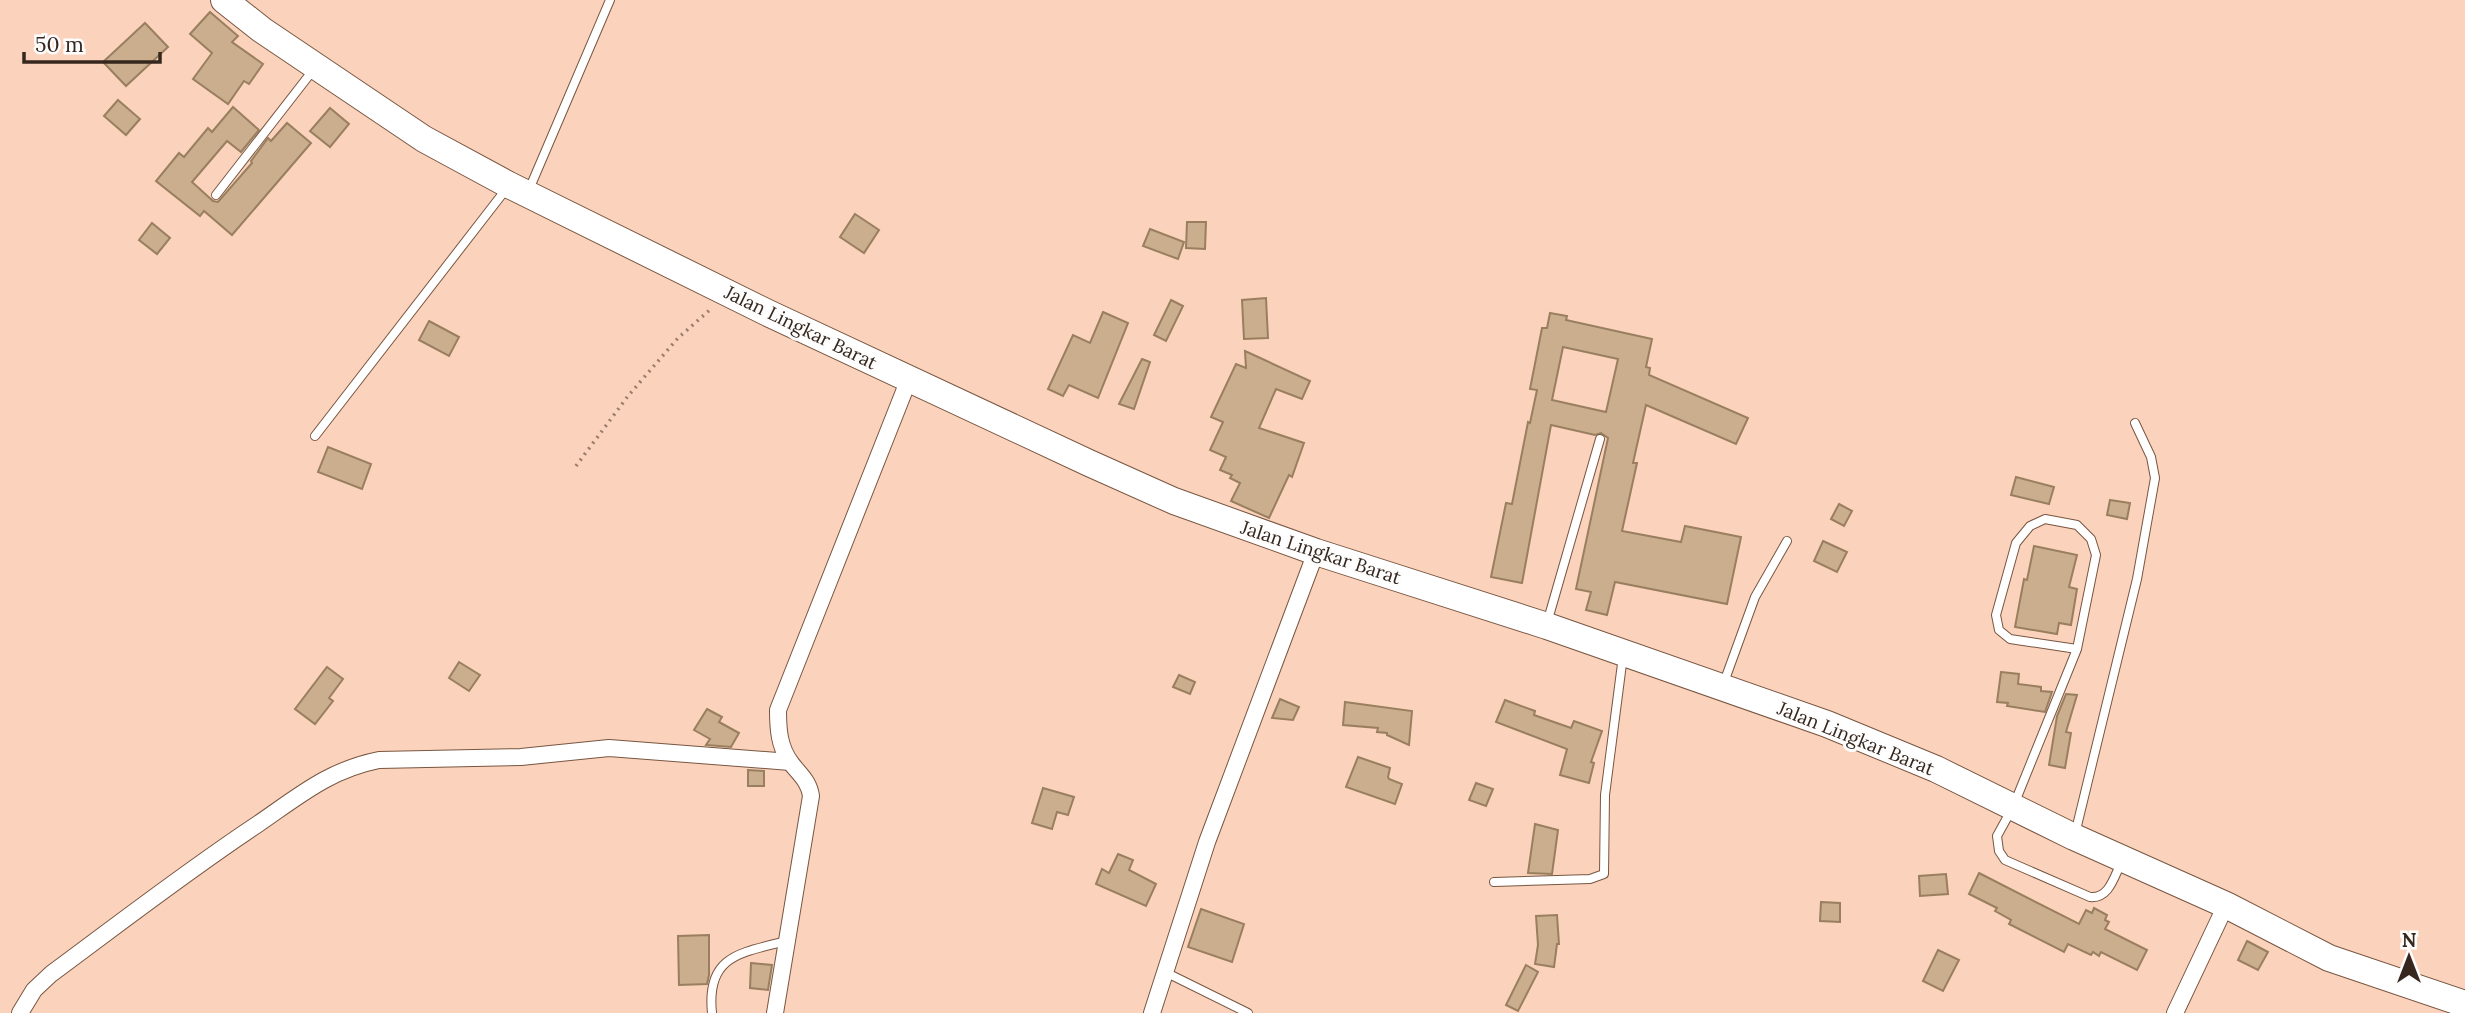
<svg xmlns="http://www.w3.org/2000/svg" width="2465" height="1013" font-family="Lora,serif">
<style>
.building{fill:#caae8d;stroke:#997f5f;stroke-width:2;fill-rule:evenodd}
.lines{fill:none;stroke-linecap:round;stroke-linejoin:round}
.service-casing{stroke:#785641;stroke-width:10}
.minor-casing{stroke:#785641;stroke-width:18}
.trunk-casing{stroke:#785641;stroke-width:28}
.path{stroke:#987c6c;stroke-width:3.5;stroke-dasharray:2 5;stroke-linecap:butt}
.service{stroke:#fff;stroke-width:8}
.minor{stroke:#fff;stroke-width:16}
.trunk{stroke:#fff;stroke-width:26}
.labels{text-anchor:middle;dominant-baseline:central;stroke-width:6;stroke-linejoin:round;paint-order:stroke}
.street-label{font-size:19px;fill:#36271e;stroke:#fdfdfd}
</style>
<rect width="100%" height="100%" fill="#fbd2bb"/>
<!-- building -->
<g class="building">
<path d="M210 12 238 36 232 42 263 64 249 84 244 81 228 104 193 79 212 53 190 34Z"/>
<path d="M145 23 168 47 126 86 103 62Z"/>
<path d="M118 100 140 119 126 135 104 116Z"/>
<path d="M233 107 259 130 241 152 227 141 192 182 213 201 218 202 252 163 251 161 268 138 271 141 287 123 311 143 232 235 204 211 200 216 156 181 179 153 184 157 208 128 212 132Z"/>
<path d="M330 108 349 124 330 147 310 131Z"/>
<path d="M855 214 879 230 864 253 840 237Z"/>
<path d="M1187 222H1206L1205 249 1186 248Z"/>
<path d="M152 223 170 238 157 254 139 240Z"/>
<path d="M1150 229 1184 242 1178 259 1143 246Z"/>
<path d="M1266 298 1268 338 1244 339 1242 300Z"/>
<path d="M1171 300 1183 306 1166 341 1154 335Z"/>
<path d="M1103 312 1128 323 1098 398 1069 385 1063 396 1048 389 1073 335 1090 343Z"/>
<path d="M1550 313 1567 316 1566 320 1652 339 1646 367 1650 368 1649 375 1748 418 1736 444 1646 405 1633 463H1637L1622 531 1681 542 1685 526 1741 537 1727 604 1615 582 1607 615 1586 610 1591 592 1576 589 1608 438 1601 433 1595 435 1551 425 1522 583 1491 577 1506 503 1512 504 1528 422 1530 423 1537 390 1530 389 1542 328H1547ZM1563 347 1618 359 1606 412 1552 400Z"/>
<path d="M429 321 459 337 449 356 419 340Z"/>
<path d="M1245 351 1310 381 1302 399 1276 389 1259 428 1304 443 1292 477 1289 475 1269 518 1231 501 1240 483 1230 478 1232 475 1220 470 1226 457 1210 450 1223 422 1211 417 1236 364 1246 368Z"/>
<path d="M1142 359 1150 362 1134 409 1119 404Z"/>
<path d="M328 447 371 464 362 489 318 472Z"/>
<path d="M2016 477 2054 487 2049 504 2011 495Z"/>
<path d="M2110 500 2130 503 2127 519 2107 515Z"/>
<path d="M1839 504 1852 511 1844 526 1831 519Z"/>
<path d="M1823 541 1847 552 1837 572 1814 561Z"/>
<path d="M2034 546 2077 555 2069 587 2077 589 2071 625 2059 623 2057 634 2015 627 2024 579 2027 580Z"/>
<path d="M459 662 480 675 469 691 449 678Z"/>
<path d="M327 667 343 679 329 698 333 701 315 724 295 709Z"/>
<path d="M2001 672 2019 674 2018 684 2041 687V691L2052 692 2045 712 2007 706 2008 703 1997 702Z"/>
<path d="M1179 675 1195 682 1190 694 1173 687Z"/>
<path d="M2066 694 2077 695 2066 732 2071 733 2065 768 2049 765 2057 716Z"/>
<path d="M1280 699 1299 707 1293 720 1272 718Z"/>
<path d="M1505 700 1535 711 1534 715 1571 728 1574 721 1602 731 1591 762 1594 763 1589 783 1560 775 1567 749 1496 722Z"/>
<path d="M1345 702 1412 711 1409 745 1387 735V733L1377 732 1378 728 1343 725Z"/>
<path d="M707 709 722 717 719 722 739 733 731 747 706 745 710 739 694 730Z"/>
<path d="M1358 757 1390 768 1388 777 1389 779 1402 784 1395 804 1346 787Z"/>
<path d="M748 770 764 771V786H748Z"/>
<path d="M1476 783 1493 789 1486 806 1469 800Z"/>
<path d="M1043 788 1074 797 1068 815 1057 812 1052 829 1032 823Z"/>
<path d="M1535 824 1558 830 1552 874 1528 873Z"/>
<path d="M1118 854 1133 860 1129 870 1156 884 1146 906 1096 884 1102 869 1109 873Z"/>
<path d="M1979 873 2079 924 2086 910 2092 913 2094 908 2107 915 2105 920 2109 922 2105 929 2147 950 2137 970 2101 952 2099 956 2093 952 2091 955 2068 944 2064 952 2009 924 2011 920 1995 911 1997 908 1969 894Z"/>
<path d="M1946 874 1948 894 1920 896 1919 876Z"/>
<path d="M1821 902 1840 903V922L1820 921Z"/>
<path d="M1201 909 1244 924 1232 962 1188 947Z"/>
<path d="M1557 915 1559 944H1557L1554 967 1535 964 1538 945 1536 916Z"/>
<path d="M709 935V975L707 984 679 985 678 936Z"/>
<path d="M2247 941 2268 952 2258 970 2238 960Z"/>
<path d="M1938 950 1959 960 1943 991 1923 981Z"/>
<path d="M751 963 772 965 768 990 750 988Z"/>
<path d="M1526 965 1538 972 1518 1011 1506 1005Z"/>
</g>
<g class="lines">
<!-- service casing -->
<g class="service-casing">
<g id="service">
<path d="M528 192 610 0"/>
<path d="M216 195 314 69"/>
<path d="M315 436 507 188"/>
<path d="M1547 623 1600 439"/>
<path d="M2077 649 2010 639 1999 630 1996 615 2016 543 2030 526 2045 519 2077 525 2091 539 2096 555 2077 649 2013 807 1997 836 1999 851 2005 860 2090 897C2109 899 2114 877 2121 863"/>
<path d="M1723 685 1755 597 1787 541"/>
<path d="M2075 834 2137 579 2155 478 2151 457 2135 423"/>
<path d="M1494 882 1590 879 1604 874 1605 795 1623 656"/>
<path d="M1165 972 1248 1013"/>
<path d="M712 1013C706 955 741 953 786 941"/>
</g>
</g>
<!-- minor casing -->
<g class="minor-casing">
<g id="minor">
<path d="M20 1013 34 990 51 974C120 923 187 871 258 824 299 796 329 770 379 760L521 757 609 748 790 762"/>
<path d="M775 1013 811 796C809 781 800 775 791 763 779 747 778 729 778 710L909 379"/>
<path d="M1152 1013 1207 842 1316 552"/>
<path d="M2175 1013 2226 905"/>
</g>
</g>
<!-- trunk casing -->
<g class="trunk-casing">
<path id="trunk" d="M224 0 262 30 424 139 509 185 768 313 1089 463 1174 501 1316 552 1547 626 1827 724 1936 769 2074 837 2226 905 2329 958 2465 1004"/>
</g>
<!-- path -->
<path class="path" d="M576 466 628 396 678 338 712 308"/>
<!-- service -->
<use href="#service" class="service"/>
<!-- minor -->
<use href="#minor" class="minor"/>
<!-- trunk -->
<use href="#trunk" class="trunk"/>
</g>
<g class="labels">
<!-- street labels -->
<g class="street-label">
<text transform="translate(801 327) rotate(26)">Jalan Lingkar Barat</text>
<text transform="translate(1321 552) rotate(18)">Jalan Lingkar Barat</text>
<text transform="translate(1856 738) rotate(22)">Jalan Lingkar Barat</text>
</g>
</g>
<!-- north arrow -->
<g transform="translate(2409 957)" stroke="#fdfdfd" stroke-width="5" paint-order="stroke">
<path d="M0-5L12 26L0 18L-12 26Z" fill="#36271e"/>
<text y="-10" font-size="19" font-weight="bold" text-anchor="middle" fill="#36271e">N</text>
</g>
<!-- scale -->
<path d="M24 52v10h136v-10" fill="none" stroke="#36271e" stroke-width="3.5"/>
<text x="35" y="52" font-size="21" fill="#36271e" stroke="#fdfdfd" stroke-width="5" paint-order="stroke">50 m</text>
</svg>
